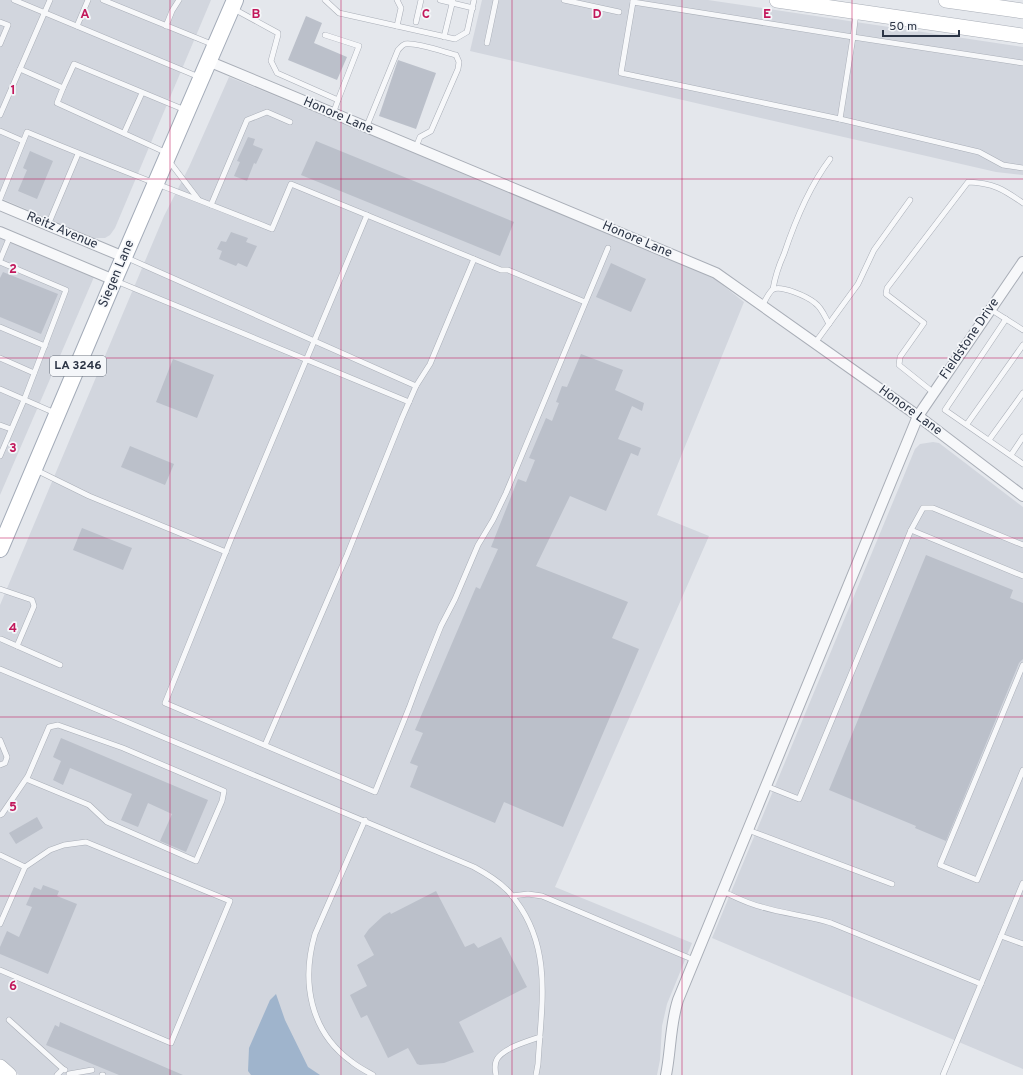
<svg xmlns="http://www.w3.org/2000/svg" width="1023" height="1075" font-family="Overpass,sans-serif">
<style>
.built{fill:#d2d6de}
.water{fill:#9fb4cc}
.building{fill:#bbc0ca}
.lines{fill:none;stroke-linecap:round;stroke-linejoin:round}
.lane-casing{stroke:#a9aeb7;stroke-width:6}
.street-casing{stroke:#a9aeb7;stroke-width:12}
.secondary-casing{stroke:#a9aeb7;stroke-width:16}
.primary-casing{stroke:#a3abb8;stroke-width:18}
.lane{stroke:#f7f8fa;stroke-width:5}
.street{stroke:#f7f8fa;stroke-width:10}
.secondary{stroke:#fff;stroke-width:15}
.primary{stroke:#fff;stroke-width:16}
.grid{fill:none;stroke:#c2185b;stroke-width:1;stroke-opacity:0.55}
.labels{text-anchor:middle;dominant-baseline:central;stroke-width:3.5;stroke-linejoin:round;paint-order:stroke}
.shield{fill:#f4f6f9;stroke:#676e7b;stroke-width:1}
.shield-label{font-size:12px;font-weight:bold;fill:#2b3445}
.street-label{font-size:13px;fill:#2b3445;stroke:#f4f6f9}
.grid-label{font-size:13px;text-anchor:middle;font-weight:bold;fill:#c2185b;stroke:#f4f6f9;stroke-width:3.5;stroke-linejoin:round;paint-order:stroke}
</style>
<rect width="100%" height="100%" fill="#e4e7ec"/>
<!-- built -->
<g class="built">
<path d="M0 0H211L115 228 110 235 105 238H94L0 198Z"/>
<path d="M482 0H708L1023 47V175L996 172 470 51Z"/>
<path d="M229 77 687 265 715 279 744 302 657 515 709 536 555 887 692 943 667 1004 662 1026 660 1060 657 1075H19L0 1059V605L164 216 189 167Z"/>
<path d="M0 238 94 277 0 495Z"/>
<path d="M933 442 939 443 1023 507V1069L712 938 915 449 920 444Z"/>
</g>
<!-- water -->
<path class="water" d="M276 994 285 1020 308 1067 320 1075H251L248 1071 249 1048 270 1000Z"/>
<!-- building -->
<g class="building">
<path d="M306 16 322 23 314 43 347 57 337 80 288 60Z"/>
<path d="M398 60 436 73 416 129 379 116Z"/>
<path d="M248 137 255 139 253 145 263 149 256 164 254 163 247 181 234 176 240 162 237 161Z"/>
<path d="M316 141 514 222 500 256 301 175Z"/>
<path d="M30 151 53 161 37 199 18 191 27 170 23 168Z"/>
<path d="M231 232 248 238 246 242 257 246 247 267 238 263 236 266 219 259 222 251 217 249 221 241 226 242Z"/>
<path d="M611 263 646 279 631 312 596 297Z"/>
<path d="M3 272 58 294 41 334 0 317V278Z"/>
<path d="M581 354 623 370 615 390 644 403 642 411 632 406 618 439 641 448 638 456 631 453 606 511 570 496 536 566 628 602 612 638 639 649 563 827 504 802 495 823 410 787 418 766 410 763 423 733 415 730 476 587 480 589 498 549 491 547 518 479 526 482 535 460 529 458 546 418 552 421 559 403 556 402 562 386 567 387Z"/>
<path d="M173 359 214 375 197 418 156 402Z"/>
<path d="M130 446 174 464 165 485 121 467Z"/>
<path d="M82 528 132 548 123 570 73 550Z"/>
<path d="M926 555 1013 590 1010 598 1023 603V659L1019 663 946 841 915 828 916 826 829 790Z"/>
<path d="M61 738 208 800 186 852 160 841 172 814 148 803 138 827 121 820 132 794 70 768 63 785 53 780 61 761 53 757Z"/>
<path d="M37 817 43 828 16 844 9 833Z"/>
<path d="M43 885 59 891 57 896 77 904 48 974 0 954V947L7 931 19 937 32 907 26 905 34 887 41 890Z"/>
<path d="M436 891 465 947 474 943 478 948 501 937 527 987 459 1022 474 1052 444 1063 420 1065 417 1064 408 1048 388 1058 367 1015 361 1018 350 995 367 986 357 965 374 955 364 936 369 929 383 916 390 912 391 914Z"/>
<path d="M60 1022 183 1075H119L46 1045 55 1025 59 1027Z"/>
</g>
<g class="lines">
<!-- lane casing -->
<g class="lane-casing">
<g id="lane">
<path d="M14 0 199 77"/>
<path d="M103 0 214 45"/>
<path d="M325 0 339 13 455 39 467 32 474 0"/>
<path d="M440 0 473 8"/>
<path d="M564 0 619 12"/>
<path d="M633 0V2L853 37 856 13"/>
<path d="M633 2 621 73 840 119 853 37 1023 63"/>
<path d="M234 9 278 33V35L271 61 277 73 338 100 333 114"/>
<path d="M0 22 8 25 0 44"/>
<path d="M416 22 421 0"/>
<path d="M77 26 88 0"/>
<path d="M166 26 172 11 179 0"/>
<path d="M397 26 401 8 397 0"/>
<path d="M325 35 359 46 338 100"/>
<path d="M444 37 453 0"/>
<path d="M487 43 496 0"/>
<path d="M20 69 63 88 57 103 167 153"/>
<path d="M63 88 74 64 185 110"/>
<path d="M0 115 50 0"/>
<path d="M840 119 979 152 1003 165 1023 168"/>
<path d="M366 128 398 50C400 48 402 45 405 44 416 42 444 52 456 55L459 62 458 69 431 131 420 137 416 147"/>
<path d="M0 131 23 141"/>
<path d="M124 133 142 93"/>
<path d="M169 161 198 199"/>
<path d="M0 199 27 132C108 166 190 196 272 229L291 184 474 259 501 270H508L585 302"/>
<path d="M211 205 247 120 267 112 290 122"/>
<path d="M367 215 231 539 165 703 375 792 409 708 419 681 441 626 455 599 478 545 493 520 506 493 608 248"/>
<path d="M48 225 78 154"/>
<path d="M125 257 416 386"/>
<path d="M0 260 10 236"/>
<path d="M0 262 66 290 24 400 0 456"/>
<path d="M116 281 409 402"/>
<path d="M773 289C775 277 779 265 784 254 795 221 809 187 830 159"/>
<path d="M762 306C765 301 768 294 772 290 780 284 808 297 815 303 822 308 825 317 829 324"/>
<path d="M990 309 1023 330"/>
<path d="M1006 319 945 410 1023 464"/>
<path d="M0 327 45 346"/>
<path d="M815 343 858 284 874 250 910 200"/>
<path d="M0 358 34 373"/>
<path d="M0 389 55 413"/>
<path d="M934 393 899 365 900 357 924 323 886 294 887 288 968 182C993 183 1003 189 1023 203"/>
<path d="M967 424 1023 345"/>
<path d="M0 425 11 429"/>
<path d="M989 440 1023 393"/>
<path d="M1011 455 1023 437"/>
<path d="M36 470 89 496 226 552"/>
<path d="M911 530 923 508H933L1023 545"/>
<path d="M0 589 32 600 34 606 17 646"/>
<path d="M1 639 60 665"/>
<path d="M1023 665 940 865 977 880 1023 770"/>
<path d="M0 669 474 867C485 873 497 880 506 889 510 892 513 897 516 901 553 950 541 1007 538 1064L536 1075"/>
<path d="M0 740 7 757 5 763 0 765"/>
<path d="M265 745 347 555 402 418 416 386 430 364 474 259"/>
<path d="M766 786 799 799 911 530 1023 576"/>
<path d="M0 815 2 814 26 779 28 776 49 727 58 725 123 748 224 791 222 801 196 861 107 822 89 805 26 779"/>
<path d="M365 820 315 934C301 982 310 1032 352 1062 358 1067 366 1071 373 1075"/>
<path d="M748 830 892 884"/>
<path d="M0 855 25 867 50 850 64 845 86 842 230 901 171 1043 0 970"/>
<path d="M722 891C735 897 748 904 762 907 785 914 809 916 831 923L981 984"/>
<path d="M512 896 528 894 542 896 694 960"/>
<path d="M0 924 25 867"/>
<path d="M1001 936 1023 944"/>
<path d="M9 1020 63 1069"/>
<path d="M69 1074 92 1070"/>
<path d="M57 1075 63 1069 65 1070"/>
<path d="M102 1075H103"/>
<path d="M496 1075C495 1070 494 1064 497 1059 504 1048 528 1041 540 1037"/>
<path d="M943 1075 1023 883"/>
</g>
</g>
<!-- street casing -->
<g class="street-casing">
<g id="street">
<path d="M208 61 716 273 918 416 1023 496"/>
<path d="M0 205 124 257"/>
<path d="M0 232 114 280"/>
<path d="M666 1075C671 1050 670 1025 678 1000L918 416 1023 262"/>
</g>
</g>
<!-- secondary casing -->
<g class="secondary-casing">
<g id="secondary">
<path d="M777 0 1023 36"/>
<path d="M946 0 1023 11"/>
<path d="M0 1067 9 1075"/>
</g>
</g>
<!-- primary casing -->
<g class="primary-casing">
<path id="primary" d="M0 549 114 280 235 0"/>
</g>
<!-- lane -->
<use href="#lane" class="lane"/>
<!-- street -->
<use href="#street" class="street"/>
<!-- secondary -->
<use href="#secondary" class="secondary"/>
<!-- primary -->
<use href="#primary" class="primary"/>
</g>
<!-- grid -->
<path class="grid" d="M170 0V1075M341 0V1075M512 0V1075M682 0V1075M852 0V1075M0 179H1023M0 358H1023M0 538H1023M0 717H1023M0 896H1023"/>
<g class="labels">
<!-- shield labels -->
<rect class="shield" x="50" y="356" width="56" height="20" rx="3"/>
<g class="shield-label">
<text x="78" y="366">LA 3246</text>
</g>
<!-- street labels -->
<g class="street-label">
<text transform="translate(338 116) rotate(23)">Honore Lane</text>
<text transform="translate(62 231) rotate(23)">Reitz Avenue</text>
<text transform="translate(637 240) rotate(23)">Honore Lane</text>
<text transform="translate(117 274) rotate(-67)">Siegen Lane</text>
<text transform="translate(970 339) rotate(-56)">Fieldstone Drive</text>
<text transform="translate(910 411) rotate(36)">Honore Lane</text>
</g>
</g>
<g class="grid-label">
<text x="85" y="18">A</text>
<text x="256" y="18">B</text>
<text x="426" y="18">C</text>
<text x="597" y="18">D</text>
<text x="767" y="18">E</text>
<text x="13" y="94">1</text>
<text x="13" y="273">2</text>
<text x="13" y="452">3</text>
<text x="13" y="632">4</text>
<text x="13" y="811">5</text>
<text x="13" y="990">6</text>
</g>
<!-- scale -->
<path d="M883 30v6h76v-6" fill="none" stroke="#2b3445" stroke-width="2"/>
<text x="889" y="30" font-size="12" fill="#2b3445" stroke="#f4f6f9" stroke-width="3" paint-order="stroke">50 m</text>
</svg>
